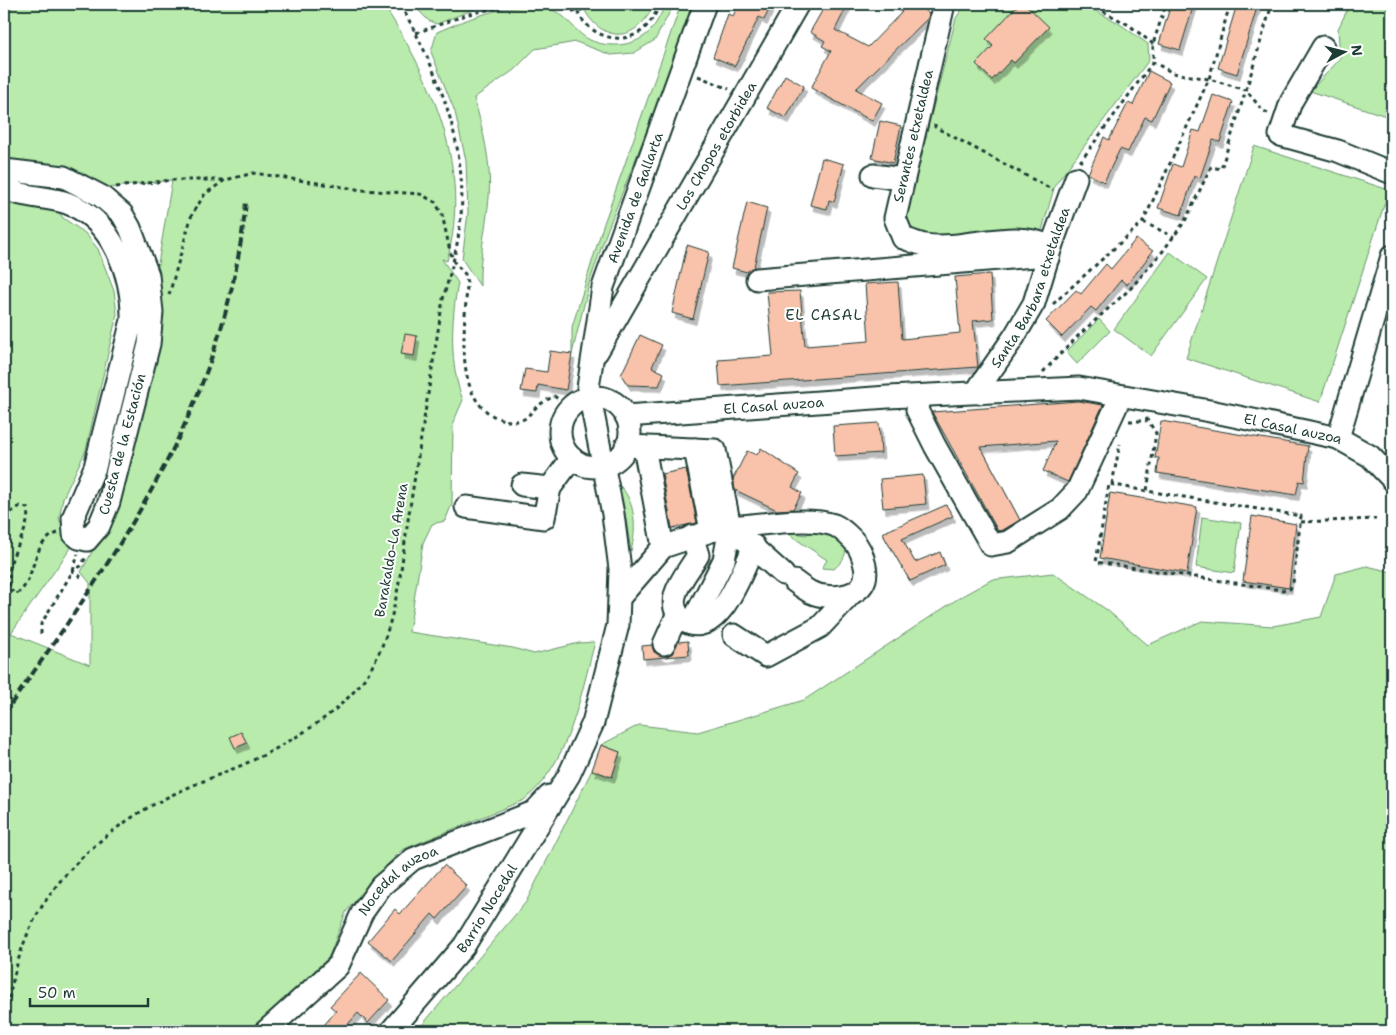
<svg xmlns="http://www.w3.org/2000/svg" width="1396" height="1035" font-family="'Shantell Sans',sans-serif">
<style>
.green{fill:#b8ebac;stroke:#6c9470;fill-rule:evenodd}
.building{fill:#f8c2ab;stroke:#1f3d34;filter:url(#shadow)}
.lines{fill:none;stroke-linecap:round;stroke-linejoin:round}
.minor-casing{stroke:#1f3d34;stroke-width:25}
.path{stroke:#1f3d34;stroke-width:3;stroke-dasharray:4 4;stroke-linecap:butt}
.minor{stroke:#fff;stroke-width:21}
.rail{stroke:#1f3d34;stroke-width:4;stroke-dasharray:8 4;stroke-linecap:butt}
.labels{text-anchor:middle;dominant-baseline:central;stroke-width:4;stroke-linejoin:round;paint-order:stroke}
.street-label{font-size:14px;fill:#1f3d34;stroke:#fff}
.neighbourhood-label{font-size:15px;letter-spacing:1px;fill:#1f3d34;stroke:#fff}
</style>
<defs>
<filter id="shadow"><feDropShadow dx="3" dy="5.5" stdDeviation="0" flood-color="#0004"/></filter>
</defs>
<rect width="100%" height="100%" fill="#fff"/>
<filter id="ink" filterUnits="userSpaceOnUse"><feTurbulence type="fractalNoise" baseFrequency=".02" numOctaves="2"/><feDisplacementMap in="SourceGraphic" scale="10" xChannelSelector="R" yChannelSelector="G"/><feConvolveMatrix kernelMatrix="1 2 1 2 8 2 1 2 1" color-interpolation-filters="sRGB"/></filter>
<g filter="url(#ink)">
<!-- green -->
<g class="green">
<path d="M4 4H383C433 81 472 169 447 261L442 259 458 283C451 320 449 365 463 400L453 423 452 504 445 521 432 524 423 543 409 632 513 648 534 654 579 643 595 642C580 696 570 763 524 800L402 850 372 880 346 912 329 957 264 1018 245 1031H4V645L11 633 4 627ZM23 178 85 191 172 180 158 264 154 359 99 539 81 572 90 583V665L11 633 73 545 59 519 63 498 86 450 117 314 114 291 98 249 85 233 63 218 46 193 22 190Z"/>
<path d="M412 4H487L437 24 429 21Z"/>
<path d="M582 4H655C650 13 644 23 635 29 612 44 589 24 582 4Z"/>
<path d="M666 4H694L658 103 607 231 589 284 572 354V327L602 229 681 4 673 6 655 40 634 53 611 55 576 42 535 49 514 70 474 98C483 130 492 164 489 198 486 228 479 256 480 286L462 259 468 213 466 161 455 112 431 52 437 32C468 19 505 3 540 7 568 10 570 30 590 40 608 48 633 47 648 33 656 26 661 13 666 4Z"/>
<path d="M966 4H1082L1117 22 1148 44 1149 60 1055 185 1040 237 932 241 912 231 907 222 906 213 956 18Z"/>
<path d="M1350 4H1392V118L1310 91 1340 59 1338 29Z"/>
<path d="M1254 146 1389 190 1320 402 1186 358Z"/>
<path d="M1170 252 1207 279 1151 356 1114 329Z"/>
<path d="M1099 319 1110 331 1077 364 1066 352Z"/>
<path d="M617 483C636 499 637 529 631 551L625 514Z"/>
<path d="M1202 517 1241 523 1234 573 1196 567Z"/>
<path d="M781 529 805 535 819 529 844 541C848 554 844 560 834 569L822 568 827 560Z"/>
<path d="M1367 566 1392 572V1031H417L526 902 592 770 612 777 620 752 601 745 639 725 698 732 804 700 962 596 991 580 1053 573 1107 610 1148 645 1202 621 1273 626 1321 617 1336 574Z"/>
</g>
<!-- building -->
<g class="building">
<path d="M734 4H772L764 20 759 17 735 66 713 57 728 14 733 16 738 6Z"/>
<path d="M826 4H848L835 30 868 47 902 12 894 4H919L929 14 928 18 856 89 882 103 872 121 811 88 831 51 822 46 825 41 810 32Z"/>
<path d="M1019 4H1025L1049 27 1014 63 1011 60 992 80 976 64 993 46 986 39Z"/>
<path d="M1171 4H1194L1180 50 1159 44Z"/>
<path d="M1237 4H1258L1237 74 1218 68Z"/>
<path d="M1149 71 1170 82 1152 120 1145 117 1128 152 1120 149 1104 182 1088 174 1104 137 1109 140 1128 103 1133 105Z"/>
<path d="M785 75 804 86 786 118 767 108Z"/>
<path d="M1213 95 1233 102 1220 142 1213 140 1200 178 1194 176 1181 215 1158 208 1173 164 1181 167 1193 130 1200 132Z"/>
<path d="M880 121 901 126 893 163 872 158Z"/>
<path d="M822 158 844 164 834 202 829 200 827 209 810 205Z"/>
<path d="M747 202 767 208 754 267 747 272 732 268Z"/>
<path d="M1136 239 1153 251 1127 285 1121 280 1096 311 1091 307 1062 337 1046 321 1076 290 1081 294 1106 264 1111 269Z"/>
<path d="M687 245 709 252 693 319 672 313Z"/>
<path d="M990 274 993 319 973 321 978 367 720 386 718 360 773 356 767 292 800 291 805 346 869 341 865 284 898 282 902 339 960 333 955 277Z"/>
<path d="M405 334 417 336 414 356 401 354Z"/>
<path d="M640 335 662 345 652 367 664 373 659 386 628 385 621 375Z"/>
<path d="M550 351 572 354 566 390 538 385 537 393 521 391 525 369 547 372Z"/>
<path d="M1078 401 1103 405 1068 482 1043 471 1056 441 981 447 1020 520 1003 530 998 531 932 412Z"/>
<path d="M1161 421 1308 446 1304 482 1299 481 1296 495 1157 473 1159 458H1155Z"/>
<path d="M879 423 881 453 835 456 833 426Z"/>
<path d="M761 448 799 474 792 487 802 493 793 509 777 510 735 490 733 479 747 451 757 455Z"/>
<path d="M686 469 697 523 672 528 662 474Z"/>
<path d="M923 475 926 504 883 508 880 479Z"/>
<path d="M1110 493 1197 507 1187 573 1100 558Z"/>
<path d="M946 505 953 516 902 539 915 562 940 552 945 565 910 581 882 533Z"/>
<path d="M1252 516 1296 524 1289 588 1243 581Z"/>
<path d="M688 641 689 655 643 659 642 646 652 645 654 652 665 656 672 654 678 642Z"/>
<path d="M241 732 247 743 235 748 230 737Z"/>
<path d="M601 745 620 752 612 777 592 770Z"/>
<path d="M444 865 467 886 437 919 432 914 392 961 368 941 395 909 400 914Z"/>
<path d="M361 973 389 1000 368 1023 358 1013 342 1031H319L336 1011 330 1006Z"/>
</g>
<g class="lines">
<!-- minor casing -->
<g class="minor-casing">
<g id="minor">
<path d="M944 4 895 218 903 238C910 240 918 244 925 245 966 251 1014 227 1051 247"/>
<path d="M1323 47 1291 102 1280 135 1338 151 1392 173"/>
<path d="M4 170 64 177 101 196 122 214 130 228 148 275 152 312 149 344 109 502 99 526 87 540 79 538 74 534 73 518 95 467 132 320C133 276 113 220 67 203 47 196 23 198 4 188"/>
<path d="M873 175 903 179"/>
<path d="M757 279 1035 256 1048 258"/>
<path id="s1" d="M597 352 798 4"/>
<path id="s2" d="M979 393 980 386 1014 337 1034 303 1051 247 1076 178"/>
<path d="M919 396 917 410 935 446 991 545 1008 542 1025 531 1060 509 1077 491 1121 396"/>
<circle cx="595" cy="432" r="35"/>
<path id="s3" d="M626 416 888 397 1079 388 1210 411 1338 438 1370 456 1392 479"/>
<path d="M1338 438 1392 256"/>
<path d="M626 446 715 450 730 527 724 560 696 615 691 620 684 621C660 601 686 576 698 555L692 536"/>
<path d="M644 447 663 547"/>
<path d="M695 449 711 531"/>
<path d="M522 485 550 488"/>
<path d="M466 507 544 518 550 488 572 458"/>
<path d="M783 574 730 527C761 525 805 516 834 525 841 528 846 533 852 539 859 546 863 555 865 566 872 597 832 602 810 592 805 589 799 585 794 581"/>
<path d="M620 597 663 547 711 531 730 527"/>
<path d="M684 621C719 642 743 569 754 546"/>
<path d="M734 635 766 656 820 627 850 595"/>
<path d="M664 644 677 615"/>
<path id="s4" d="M266 1031 338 966 362 913 381 886 413 859 534 812 549 796"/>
<path id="s5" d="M391 1031 464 946 569 775 593 723 618 625 620 569 613 514 588 388 603 287 705 4"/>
</g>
</g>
<!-- path -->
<g class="path">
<path d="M549 4 577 12 593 4"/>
<path d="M575 4C581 31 615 48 640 32 650 25 655 14 661 4"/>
<path d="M1089 4 1129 25 1153 44"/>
<path d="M416 33 469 14 513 4"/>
<path d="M698 76 729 89"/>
<path d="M1268 113 1263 111 1246 90 1272 4"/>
<path d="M935 124V127L1053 190"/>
<path d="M1080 162 1153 62V44L1166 4"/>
<path d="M116 187 172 180H224"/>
<path d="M1143 222 1174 237"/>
<path d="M169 295 192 214 205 194 225 180 254 173 362 190 420 194 435 202 442 214 450 251 454 262 465 274 467 283C466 322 451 399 498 418 506 421 515 423 524 419 529 416 533 409 538 406 543 402 549 399 554 396L570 407"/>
<path d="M1053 304 1143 222 1209 79 1230 4"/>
<path d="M1043 372 1080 334 1130 289 1163 251 1185 221 1211 167 1221 169 1246 90 1209 79 1173 73 1153 62"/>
<path d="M1146 418 1156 433 1147 491 1301 516 1293 583 1290 589 1282 590 1096 562 1109 484 1147 491"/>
<path d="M1129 421H1146"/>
<path d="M1112 484 1120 444"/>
<path d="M4 517 20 506 27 508C31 527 16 545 11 562 9 572 9 581 10 590L16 594C37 583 29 542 58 533"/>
<path d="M1301 522 1376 519"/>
<path d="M81 577 73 571 81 566 86 557"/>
<path d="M41 634V624L73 571 78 554"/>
<path d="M4 1022C10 993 15 965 26 938 49 879 107 828 162 800 200 780 242 768 279 747 312 728 345 707 367 675 398 627 401 563 410 507 421 438 432 369 443 299 450 274 457 250 460 225 470 148 437 69 400 4"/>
</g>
<!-- minor -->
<use href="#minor" class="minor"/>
<!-- rail -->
<path class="rail" d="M4 714C119 550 225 408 246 202"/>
</g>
</g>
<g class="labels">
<!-- street labels -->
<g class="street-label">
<text transform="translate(913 136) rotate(-77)">Serantes etxetaldea</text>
<text stroke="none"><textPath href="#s1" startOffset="238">Los Chopos etorbidea</textPath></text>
<text stroke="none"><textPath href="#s5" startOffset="908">Avenida de Gallarta</textPath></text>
<text stroke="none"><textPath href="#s2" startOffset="119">Santa Barbara etxetaldea</textPath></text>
<text stroke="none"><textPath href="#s3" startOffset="148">El Casal auzoa</textPath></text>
<text stroke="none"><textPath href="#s3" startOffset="672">El Casal auzoa</textPath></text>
<text transform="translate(122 444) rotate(-75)">Cuesta de la Estación</text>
<text transform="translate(391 550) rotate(-80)">Barakaldo-La Arena</text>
<text stroke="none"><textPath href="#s4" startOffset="205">Nocedal auzoa</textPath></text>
<text stroke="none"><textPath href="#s5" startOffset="156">Barrio Nocedal</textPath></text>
</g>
<!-- neighbourhood labels -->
<g class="neighbourhood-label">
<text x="824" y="315">EL CASAL</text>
</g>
</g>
<!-- margin -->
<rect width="1396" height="1035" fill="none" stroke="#fff" stroke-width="20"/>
<rect x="10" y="10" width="1376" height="1015" fill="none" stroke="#1f3d34" stroke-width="2" filter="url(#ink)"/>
<!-- north arrow -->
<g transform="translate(1344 52) rotate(83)" stroke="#ffffff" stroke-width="4" paint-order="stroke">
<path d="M0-4L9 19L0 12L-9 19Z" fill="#1f3d34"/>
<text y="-8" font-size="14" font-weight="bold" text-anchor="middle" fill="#1f3d34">N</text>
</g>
<!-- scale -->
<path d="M30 998v8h118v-8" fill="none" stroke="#1f3d34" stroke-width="2.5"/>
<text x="38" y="998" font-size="15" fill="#1f3d34" stroke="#ffffff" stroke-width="4" paint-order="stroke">50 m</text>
</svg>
